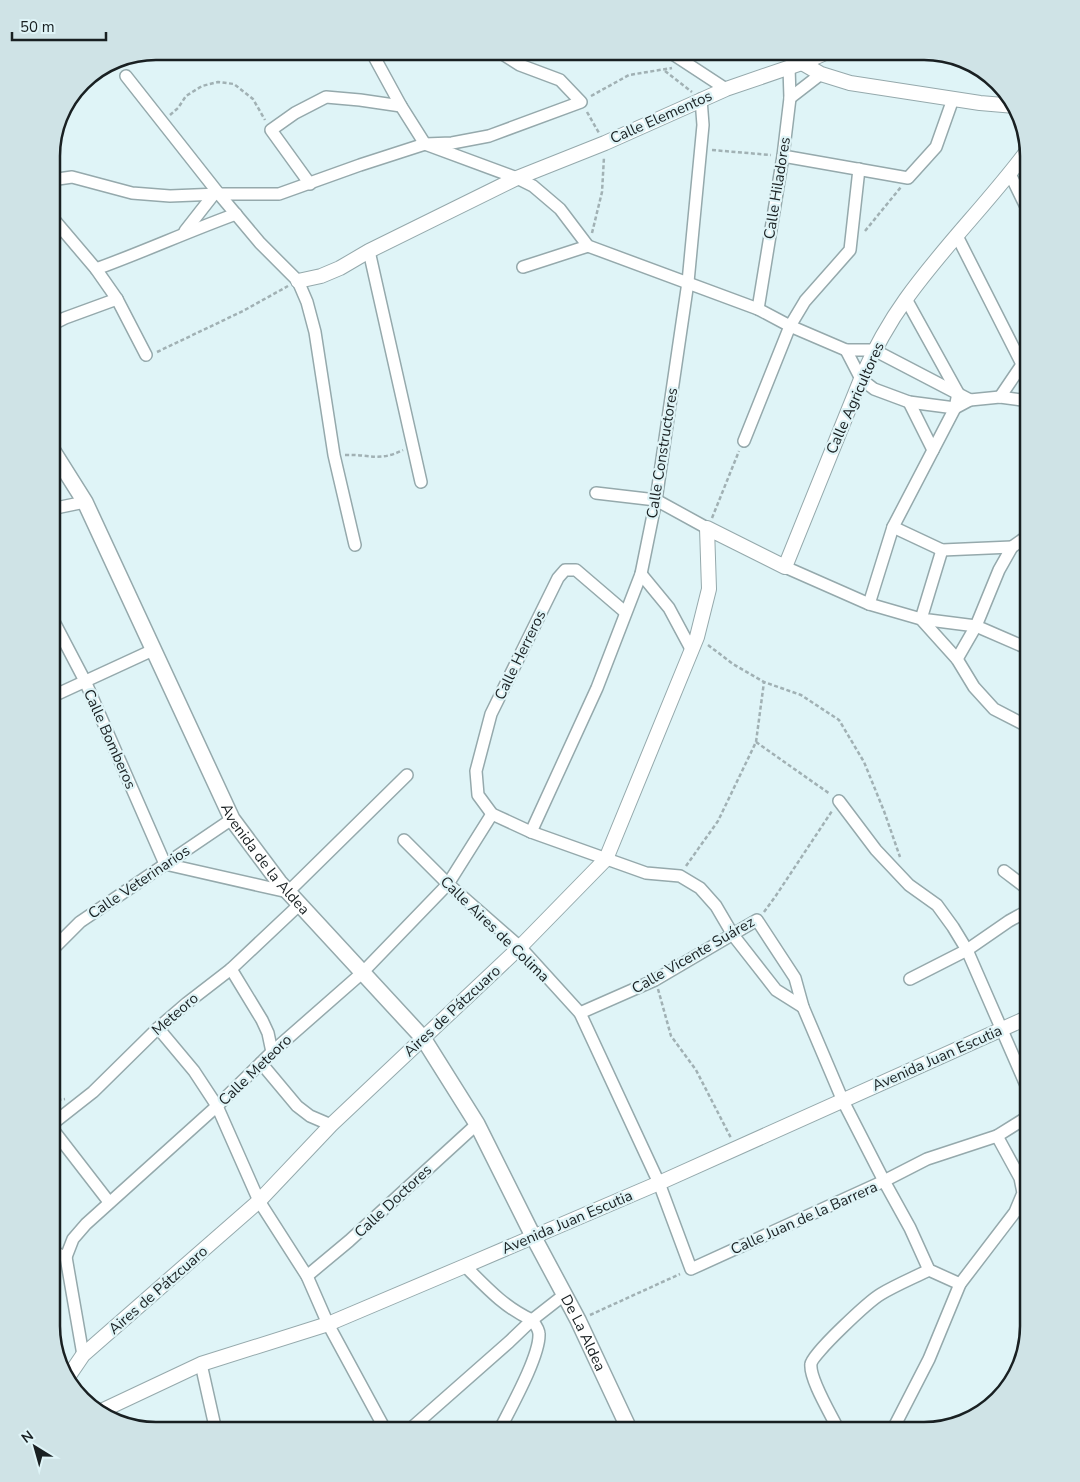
<svg xmlns="http://www.w3.org/2000/svg" width="1080" height="1482" font-family="'Nunito Sans',sans-serif">
<style>
.lines{fill:none;stroke-linecap:round;stroke-linejoin:round}
.minor-casing{stroke:#95a9ac;stroke-width:14}
.tertiary-casing{stroke:#95a9ac;stroke-width:16}
.secondary-casing{stroke:#95a9ac;stroke-width:18}
.path{stroke:#a1b1b4;stroke-width:2.5;stroke-dasharray:4 2.5;stroke-linecap:butt}
.minor{stroke:#fff;stroke-width:11}
.tertiary{stroke:#fff;stroke-width:14}
.secondary{stroke:#fff;stroke-width:15}
.labels{text-anchor:middle;dominant-baseline:central;stroke-width:4.5;stroke-linejoin:round;paint-order:stroke}
.street-label{font-size:15px;fill:#192022;stroke:#dff4f7}
.rim{fill:none;stroke:#192022;stroke-width:2.5}
</style>
<rect width="100%" height="100%" fill="#dff4f7"/>
<g class="lines">
<!-- minor casing -->
<g class="minor-casing">
<g id="minor">
<path d="M371 51 401 106 425 144 517 178 533 186 560 209 588 246 758 309 790 326 846 350H874L970 400"/>
<path d="M668 51 726 89"/>
<path d="M126 76 219 194 260 243 298 281 307 302 315 332 334 455 355 545"/>
<path d="M790 98 821 74"/>
<path d="M783 156 908 178 936 147 953 99"/>
<path d="M1010 174 1029 213"/>
<path d="M51 180 72 177 132 193 170 196 219 194H279L360 165 425 144 452 143 489 136 581 102 560 80 520 65 498 51"/>
<path d="M310 184 271 130 295 113 326 97 360 100 401 106"/>
<path d="M51 216 96 269 117 299 146 355"/>
<path d="M185 231 214 194"/>
<path d="M957 236 1029 378"/>
<path d="M369 251 421 482"/>
<path d="M523 267 588 246"/>
<path d="M96 269C143 252 189 231 236 214"/>
<path d="M758 309 783 156 790 98 789 67"/>
<path d="M51 325 65 318 117 299"/>
<path d="M846 350 861 379 874 389 909 402 955 408 970 400 1000 397 1029 401"/>
<path d="M1000 397 1021 366 1029 361"/>
<path d="M909 402 933 450"/>
<path d="M744 441 790 326 805 301 850 250 859 169"/>
<path d="M596 493 656 500 707 528"/>
<path d="M51 509 85 502"/>
<path d="M893 527 942 550 1012 547"/>
<path d="M942 550 921 619 976 626 1029 649"/>
<path d="M785 567 869 604 921 619 957 659 974 687 994 709 1029 727"/>
<path d="M641 574 669 608 691 649"/>
<path d="M869 604 893 527 955 408 958 393 906 299"/>
<path d="M625 612 576 570H565L558 578 491 714 476 771 478 795 492 814 531 832 646 873 680 876 700 888 716 906 733 935 776 990 803 1007"/>
<path d="M51 616 85 681 165 864 288 892 407 775"/>
<path d="M957 659 976 626 999 570 1012 547 1029 535"/>
<path d="M51 697 153 650"/>
<path d="M839 801 876 850 909 885 937 905 953 927 967 950 1029 1092"/>
<path d="M531 832 597 688 641 574 656 500 688 282 703 125 701 99"/>
<path d="M404 840 448 884 520 947 580 1013 659 1183 691 1269 884 1181 927 1159 997 1136 1029 1116"/>
<path d="M1004 871 1029 890"/>
<path d="M51 951 80 922 232 819"/>
<path d="M231 969 262 1020 268 1033 272 1052"/>
<path d="M910 979 967 950 1009 921 1029 910"/>
<path d="M580 1013 655 980 757 920 795 978 803 1007 843 1101 884 1181 910 1228 929 1270 960 1284"/>
<path d="M158 1028 194 1071 217 1106 259 1201 307 1276 328 1324 386 1431"/>
<path d="M261 1063 297 1106 310 1116 331 1125"/>
<path d="M51 1125 93 1092 158 1028 187 1003 231 969 300 904"/>
<path d="M51 1127 109 1202"/>
<path d="M51 1251 66 1257 83 1355"/>
<path d="M66 1257 73 1239 86 1224 217 1106 272 1052 362 973 448 884 492 814"/>
<path d="M465 1266C487 1288 504 1307 532 1320"/>
<path d="M307 1276 349 1241 477 1124"/>
<path d="M201 1364 216 1431"/>
<path d="M408 1431 509 1342 532 1320 564 1295"/>
<path d="M499 1431C510 1409 540 1356 539 1334 539 1329 535 1324 532 1320"/>
<path d="M839 1431C832 1416 809 1379 811 1364 812 1354 869 1301 881 1294 896 1285 913 1278 929 1270"/>
<path d="M892 1431 929 1359 960 1284 1015 1212 1023 1193 1020 1178 997 1136"/>
</g>
</g>
<!-- tertiary casing -->
<g class="tertiary-casing">
<g id="tertiary">
<path d="M802 63 821 74 850 83 980 103 1015 106"/>
<path d="M298 281 321 276 340 268 369 251 517 178 605 143 726 89 802 63 830 51"/>
<path d="M66 1380 83 1355 259 1201 331 1125 520 947 606 859 697 637 709 589 707 528 785 567 861 379C873 352 888 324 906 299 943 247 989 202 1027 151"/>
<path d="M99 1412 201 1364 328 1324 465 1266 659 1183 1029 1017"/>
</g>
</g>
<!-- secondary casing -->
<g class="secondary-casing">
<g id="secondary">
<path id="s1" d="M51 448 85 502 232 819 279 882 423 1038 477 1124 533 1236 578 1320 630 1431"/>
</g>
</g>
<!-- path -->
<g class="path">
<path d="M665 71 692 92"/>
<path d="M591 96 629 75 672 68"/>
<path d="M587 112 599 133"/>
<path d="M170 115 178 108 186 96 202 86 218 82 234 84 253 99 265 120"/>
<path d="M712 150 771 155"/>
<path d="M865 231 901 187"/>
<path d="M592 233 602 192 604 157"/>
<path d="M157 352 243 311 288 286"/>
<path d="M345 455C370 454 379 462 403 450"/>
<path d="M712 518 739 451"/>
<path d="M708 645 733 664 764 682 801 695 839 720 864 762 884 811 900 857"/>
<path d="M756 742 830 794"/>
<path d="M686 866 718 821 756 742 764 682"/>
<path d="M764 912 775 897 832 811"/>
<path d="M658 989 671 1036 696 1070 731 1138"/>
<path d="M51 1101 65 1099"/>
<path d="M590 1315 680 1274"/>
</g>
<!-- minor -->
<use href="#minor" class="minor"/>
<!-- tertiary -->
<use href="#tertiary" class="tertiary"/>
<!-- secondary -->
<use href="#secondary" class="secondary"/>
</g>
<g class="labels">
<!-- street labels -->
<g class="street-label">
<text transform="translate(661 117) rotate(-24)">Calle Elementos</text>
<text transform="translate(777 188) rotate(-81)">Calle Hiladores</text>
<text transform="translate(855 398) rotate(-66)">Calle Agricultores</text>
<text transform="translate(662 453) rotate(-81)">Calle Constructores</text>
<text transform="translate(520 655) rotate(-64)">Calle Herreros</text>
<text transform="translate(110 739) rotate(66)">Calle Bomberos</text>
<text stroke="none"><textPath href="#s1" startOffset="465">Avenida de la Aldea</textPath></text>
<text transform="translate(139 882) rotate(-34)">Calle Veterinarios</text>
<text transform="translate(495 929) rotate(44)">Calle Aires de Colima</text>
<text transform="translate(693 955) rotate(-30)">Calle Vicente Suárez</text>
<text transform="translate(452 1011) rotate(-43)">Aires de Pátzcuaro</text>
<text transform="translate(175 1014) rotate(-41)">Meteoro</text>
<text transform="translate(937 1058) rotate(-24)">Avenida Juan Escutia</text>
<text transform="translate(255 1070) rotate(-44)">Calle Meteoro</text>
<text transform="translate(393 1201) rotate(-43)">Calle Doctores</text>
<text transform="translate(804 1218) rotate(-24)">Calle Juan de la Barrera</text>
<text transform="translate(567 1222) rotate(-23)">Avenida Juan Escutia</text>
<text transform="translate(158 1290) rotate(-41)">Aires de Pátzcuaro</text>
<text stroke="none"><textPath href="#s1" startOffset="1040">De La Aldea</textPath></text>
</g>
</g>
<!-- crop -->
<path d="M0 0H1080V1482H0ZM156 60H924A96 96 0 0 1 1020 156V1326A96 96 0 0 1 924 1422H156A96 96 0 0 1 60 1326V156A96 96 0 0 1 156 60Z" fill="#cfe3e6" fill-rule="evenodd"/>
<path class="rim" d="M156 60H924A96 96 0 0 1 1020 156V1326A96 96 0 0 1 924 1422H156A96 96 0 0 1 60 1326V156A96 96 0 0 1 156 60Z"/>
<!-- north arrow -->
<g transform="translate(35 1447) rotate(323)" stroke="#dff4f7" stroke-width="4" paint-order="stroke">
<path d="M0-4L9 19L0 12L-9 19Z" fill="#192022"/>
<text y="-8" font-size="14" font-weight="bold" text-anchor="middle" fill="#192022">N</text>
</g>
<!-- scale -->
<path d="M12 32v8h94v-8" fill="none" stroke="#192022" stroke-width="2.5"/>
<text x="20" y="32" font-size="15" fill="#192022" stroke="#dff4f7" stroke-width="4" paint-order="stroke">50 m</text>
</svg>
